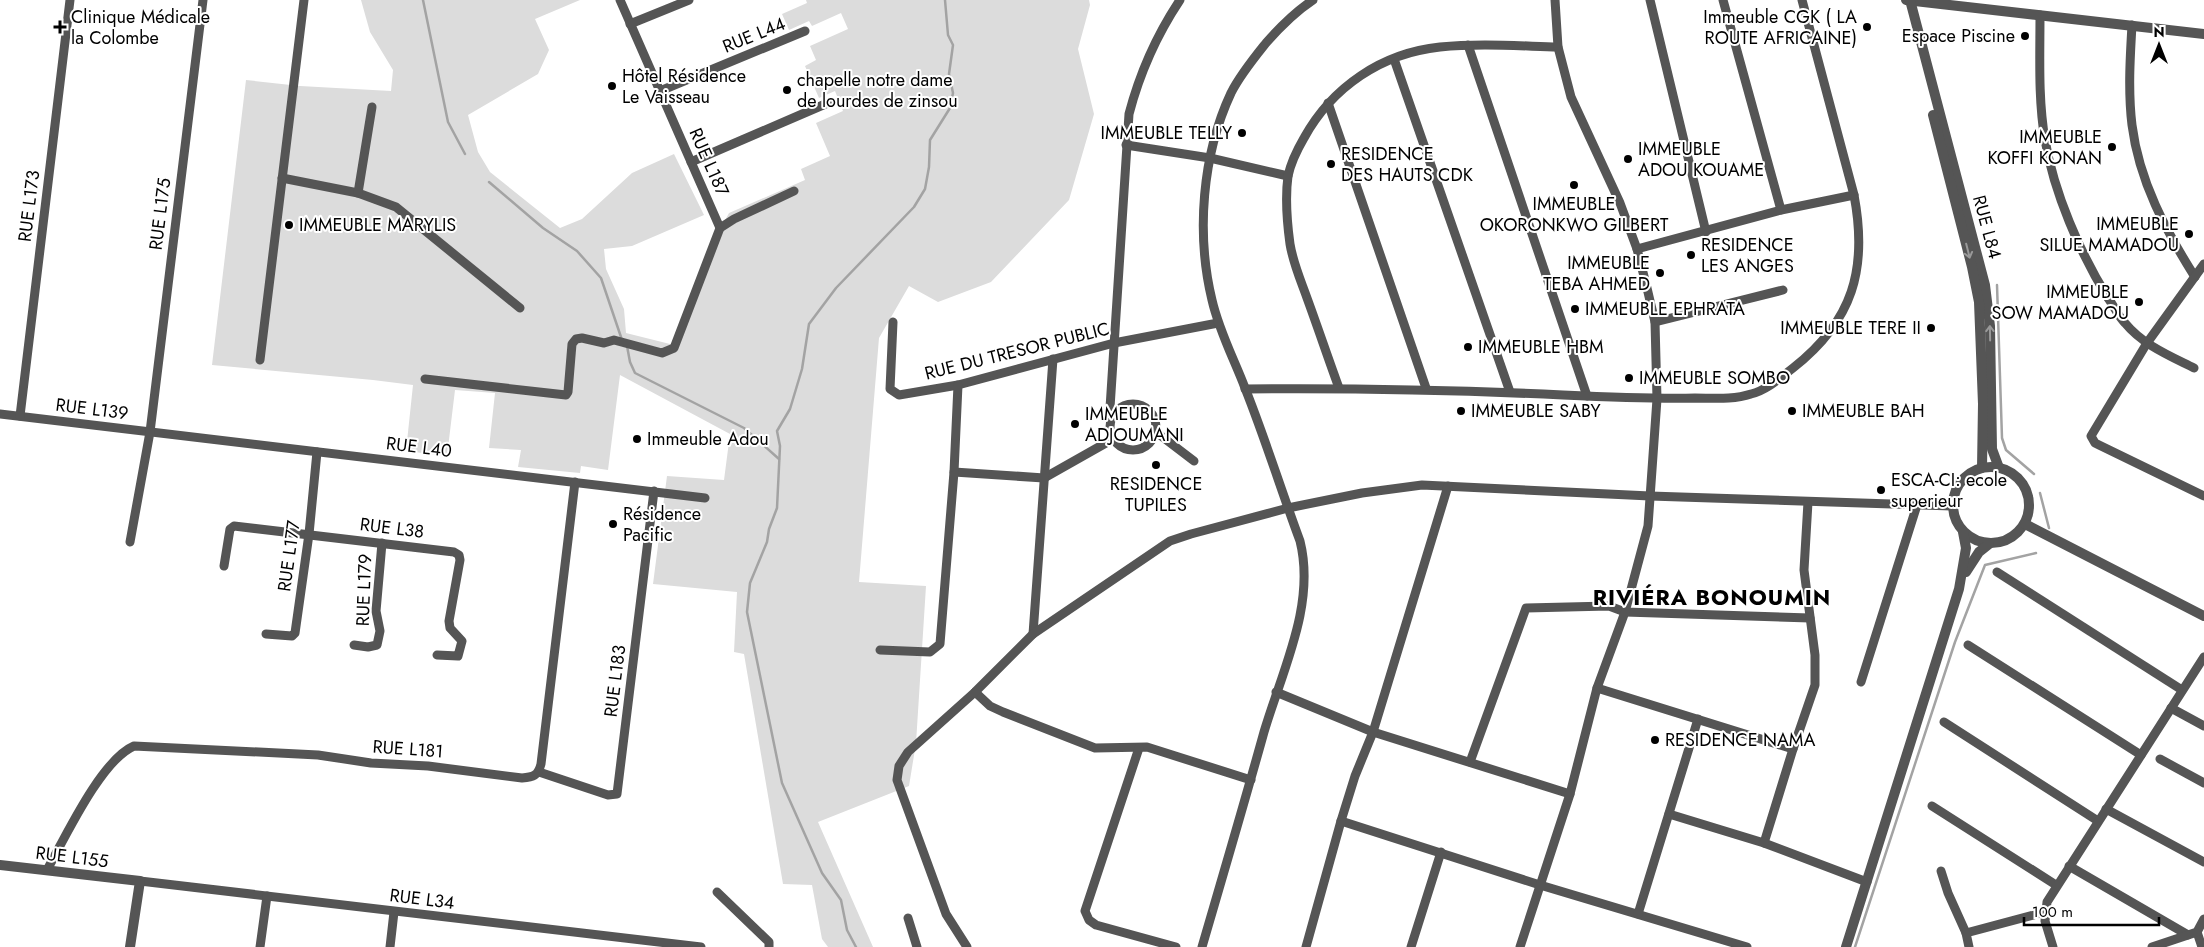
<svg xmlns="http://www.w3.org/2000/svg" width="2204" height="947" font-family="Jost,sans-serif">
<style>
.green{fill:#dcdcdc}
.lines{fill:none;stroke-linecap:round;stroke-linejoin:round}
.stream{stroke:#a3a3a3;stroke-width:2.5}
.minor{stroke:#555;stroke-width:9}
.tertiary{stroke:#555;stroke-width:10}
.oneway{stroke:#999}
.poi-dot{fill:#000;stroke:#fff;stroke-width:2}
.labels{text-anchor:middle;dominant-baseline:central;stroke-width:4;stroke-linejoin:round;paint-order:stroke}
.poi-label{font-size:18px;fill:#000;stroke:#fff;text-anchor:start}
.street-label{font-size:18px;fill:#000;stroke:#fff}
.district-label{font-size:22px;font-weight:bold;letter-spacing:1px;fill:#000;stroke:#fff}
</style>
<rect width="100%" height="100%" fill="#fff"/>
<!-- green -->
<path class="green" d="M361 0H580L535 19 549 50 538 74 468 115 478 152 490 172 560 228 582 219 632 173 674 154 704 215 632 246 604 249 606 269 624 309 626 333 674 345 716 237 729 213 805 180 801 169 830 156 816 123 843 111 835 91 819 98 805 66 816 60 810 46 848 29 841 13 812 26 809 21 789 30 782 14 807 3 806 0H1089L1090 5 1078 49 1094 114 1069 200 991 282 938 302 909 286 879 338 859 582 926 586 916 743 909 786 818 822 873 947H828L822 939 812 885 783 884 744 654 734 652 737 592 653 584 667 476 724 480 730 434 620 375 608 470 581 466 580 473 518 467 521 450 489 448 495 393 455 390 447 456 406 451 413 385 373 380 212 365 246 80 300 86 391 91 393 70 370 32Z"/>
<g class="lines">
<!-- stream -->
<g class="stream">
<path d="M423 0 448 122 465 154"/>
<path d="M489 182 543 228 577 251 601 278 622 340"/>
<path d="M1997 285 2002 438 2006 450 2034 474"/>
<path d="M627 346 630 362 635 373 744 428 779 459"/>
<path d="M2040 493 2049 528"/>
<path d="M856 947 847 930 841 900 822 873 782 783 747 612 750 583 767 542 769 529 777 508 780 446 777 431 790 409 802 369 809 324 836 288 914 207 925 189 929 167 930 140 950 108 953 93 949 74 953 45 948 35 945 0"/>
<path d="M1855 947 1955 642 1985 565 2036 553"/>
</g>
<!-- minor -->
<g class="minor">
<path d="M620 0 720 228"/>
<path d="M1650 0 1706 232"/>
<path d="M1723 0 1781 210"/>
<path d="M2040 15C2040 57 2038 99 2045 140 2054 193 2080 253 2108 298 2114 306 2118 316 2125 323 2143 345 2170 356 2194 368"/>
<path d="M630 24 689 0"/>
<path d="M2132 25C2130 59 2128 92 2132 125 2139 181 2166 231 2195 277"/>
<path d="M1468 45 1587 396"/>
<path d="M1394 59 1510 392"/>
<path d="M660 91 805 31"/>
<path d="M1328 103 1426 388"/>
<path d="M1126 145 1210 158 1288 176"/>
<path d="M691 162 830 102"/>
<path d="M282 178 358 193 396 207 520 308"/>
<path d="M358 193 372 107"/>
<path d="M1637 249 1781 210 1854 195"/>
<path d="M2204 264 2147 343 2091 436 2095 443 2099 445 2204 496"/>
<path d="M893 322 890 389 899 395 958 385 1114 343 1218 323"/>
<path d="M1655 322 1783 290"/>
<path d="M260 360 304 0"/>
<path d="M425 379 566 395 568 392 572 344 576 339 582 338 604 343 614 340 662 353 674 348 720 228 734 219 794 191"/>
<path d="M1339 388C1328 358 1318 328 1307 298 1301 281 1293 263 1290 244 1287 222 1285 198 1288 176 1291 162 1297 150 1304 138 1332 87 1382 53 1440 47 1479 43 1519 46 1558 47"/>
<path d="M1245 389C1351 388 1457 390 1563 395 1607 397 1651 399 1695 398 1713 398 1733 400 1751 394 1767 390 1780 378 1793 368 1853 321 1868 269 1854 195L1802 0"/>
<circle cx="1133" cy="427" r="23"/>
<path d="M1115 413 1110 408 1129 114C1140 72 1156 36 1180 0"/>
<path d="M0 414 705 498"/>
<path d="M20 416 70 0"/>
<path d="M1156 432 1194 461"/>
<path d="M954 472 1044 478 1113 439"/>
<path d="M130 542 150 432 203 0"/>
<path d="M224 566 230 529 234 526 454 552 459 555 460 560 449 621 450 628 462 641 458 656 437 655"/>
<path d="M1997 572 2182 690"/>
<path d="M266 634 292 636 295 633 309 534 317 452"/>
<path d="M1033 634 1053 359"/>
<path d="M354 645 368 647 377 645 380 631 376 611 382 543"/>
<path d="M1968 645 2141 755"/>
<path d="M880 650 930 652 940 644 954 472 958 385"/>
<path d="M1861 682 1917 505"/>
<path d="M1597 688 1793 749"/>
<path d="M975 692 990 706 1003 712 1095 748 1147 747 1251 780"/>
<path d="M1276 692 1373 732 1570 794"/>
<path d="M2171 708 2204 726"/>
<path d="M1944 722 2098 821"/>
<path d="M1139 748 1085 911 1089 920 1096 925 1176 947"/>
<path d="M2160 759 2204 783"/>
<path d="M1470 762 1526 608 1609 606 1625 612 1810 618"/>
<path d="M539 772 608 795 617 794 654 491"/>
<path d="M1932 806 2056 885"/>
<path d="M2106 809 2204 862"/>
<path d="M1669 814 1764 843 1867 882"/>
<path d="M1341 821 1540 885 1747 947"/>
<path d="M1764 843 1793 749 1815 685V655L1804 570 1808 502"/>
<path d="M2069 866 2188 935"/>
<path d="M47 870C65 838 101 760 134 746L318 755 371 763 428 766 522 778C533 777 538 776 541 764L575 482"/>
<path d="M1941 871 1948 893 1966 933"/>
<path d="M140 881 701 947"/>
<path d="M717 892 769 942V947"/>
<path d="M1638 914 1698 719"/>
<path d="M908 918 917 947"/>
<path d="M2197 932 2202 947"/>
<path d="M260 947 267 896"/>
<path d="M390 947 394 912"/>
<path d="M967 947 946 914 897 780 899 766 908 752 975 692 1033 634 1170 541 1191 534 1288 508 1362 493 1422 485 1650 496 1952 506"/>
<path d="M1202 947C1223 875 1244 804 1264 732 1282 671 1316 605 1300 541 1281 490 1265 438 1245 388 1234 359 1219 331 1212 300 1196 234 1202 155 1231 93 1240 75 1254 58 1266 43 1280 27 1295 12 1313 0"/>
<path d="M1306 947 1341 821 1355 776 1373 732 1448 486"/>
<path d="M1411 947 1441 852"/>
<path d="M1520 947 1570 794 1597 688 1625 612 1648 526 1657 399 1655 322 1647 288 1637 249 1620 203 1571 97 1558 47 1555 0"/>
<path d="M1969 947 1966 933 2045 912"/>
<path d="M2053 947 2045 921 2047 902 2204 657"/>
<path d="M2152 947 2197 932 2204 919"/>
</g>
<!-- tertiary -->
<g class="tertiary">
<path d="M1906 0 2204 34"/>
<path d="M1910 0 1985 285 1990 326 1992 449 1999 468"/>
<path d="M1933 115 1972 267 1979 302 1983 404 1982 468"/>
<circle cx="1991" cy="505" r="38"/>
<path d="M2025 524 2204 616"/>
<path d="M1966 572 1979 552 1989 544"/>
<path d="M0 865 140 881 130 947"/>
<path d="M1846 947 1959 589 1966 548 1963 532"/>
</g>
</g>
<!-- one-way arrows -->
<defs><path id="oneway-shaft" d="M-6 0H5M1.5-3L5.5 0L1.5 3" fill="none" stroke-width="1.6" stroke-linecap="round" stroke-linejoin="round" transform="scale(1.25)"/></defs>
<g class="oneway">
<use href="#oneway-shaft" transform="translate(1968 251) rotate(76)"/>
<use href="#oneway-shaft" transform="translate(1990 333) rotate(-91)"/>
</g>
<!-- markers -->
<g class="poi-dot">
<path d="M57.5 19.5h5v5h5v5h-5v5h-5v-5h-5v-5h5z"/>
<circle cx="1867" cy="27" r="5"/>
<circle cx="2025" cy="36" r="5"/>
<circle cx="612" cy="86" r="5"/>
<circle cx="787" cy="90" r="5"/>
<circle cx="1242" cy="133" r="5"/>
<circle cx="2112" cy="147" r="5"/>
<circle cx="1628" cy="159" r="5"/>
<circle cx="1331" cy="164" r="5"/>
<circle cx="1574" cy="185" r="5"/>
<circle cx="289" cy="225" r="5"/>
<circle cx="2189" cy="234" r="5"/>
<circle cx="1691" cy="255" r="5"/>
<circle cx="1660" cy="273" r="5"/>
<circle cx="2139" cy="302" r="5"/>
<circle cx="1575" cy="309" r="5"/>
<circle cx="1931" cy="328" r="5"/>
<circle cx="1468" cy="347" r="5"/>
<circle cx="1629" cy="378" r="5"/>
<circle cx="1461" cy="411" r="5"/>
<circle cx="1792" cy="411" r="5"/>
<circle cx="1075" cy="424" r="5"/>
<circle cx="637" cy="439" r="5"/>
<circle cx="1156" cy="465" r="5"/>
<circle cx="1881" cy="490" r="5"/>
<circle cx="613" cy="524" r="5"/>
<circle cx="1655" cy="740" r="5"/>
</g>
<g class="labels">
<!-- poi labels -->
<g class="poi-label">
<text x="71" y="17">Clinique Médicale<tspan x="71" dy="21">la Colombe</tspan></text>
<text x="1857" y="17" text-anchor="end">Immeuble CGK ( LA<tspan x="1857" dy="21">ROUTE AFRICAINE)</tspan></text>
<text x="2015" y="36" text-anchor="end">Espace Piscine</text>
<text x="622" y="76">Hôtel Résidence<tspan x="622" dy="21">Le Vaisseau</tspan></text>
<text x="797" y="80">chapelle notre dame<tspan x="797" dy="21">de lourdes de zinsou</tspan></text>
<text x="1232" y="133" text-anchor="end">IMMEUBLE TELLY</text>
<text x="2102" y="137" text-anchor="end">IMMEUBLE<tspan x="2102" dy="21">KOFFI KONAN</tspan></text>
<text x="1638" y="149">IMMEUBLE<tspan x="1638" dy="21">ADOU KOUAME</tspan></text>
<text x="1341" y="154">RESIDENCE<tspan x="1341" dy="21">DES HAUTS CDK</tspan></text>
<text x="1574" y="204" text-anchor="middle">IMMEUBLE<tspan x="1574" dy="21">OKORONKWO GILBERT</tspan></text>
<text x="2179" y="224" text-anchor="end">IMMEUBLE<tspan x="2179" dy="21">SILUE MAMADOU</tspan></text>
<text x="299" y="225">IMMEUBLE MARYLIS</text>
<text x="1701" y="245">RESIDENCE<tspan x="1701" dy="21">LES ANGES</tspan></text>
<text x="1650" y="263" text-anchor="end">IMMEUBLE<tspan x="1650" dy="21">TEBA AHMED</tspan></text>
<text x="2129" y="292" text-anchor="end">IMMEUBLE<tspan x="2129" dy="21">SOW MAMADOU</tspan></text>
<text x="1585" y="309">IMMEUBLE EPHRATA</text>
<text x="1921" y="328" text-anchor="end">IMMEUBLE TERE II</text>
<text x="1478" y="347">IMMEUBLE HBM</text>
<text x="1639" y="378">IMMEUBLE SOMBO</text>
<text x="1471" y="411">IMMEUBLE SABY</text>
<text x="1802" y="411">IMMEUBLE BAH</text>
<text x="1085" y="414">IMMEUBLE<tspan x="1085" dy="21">ADJOUMANI</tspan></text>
<text x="647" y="439">Immeuble Adou</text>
<text x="1891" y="480">ESCA-CI: ecole<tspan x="1891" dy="21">superieur</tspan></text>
<text x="1156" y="484" text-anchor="middle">RESIDENCE<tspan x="1156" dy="21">TUPILES</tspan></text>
<text x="623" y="514">Résidence<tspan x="623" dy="21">Pacific</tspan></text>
<text x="1665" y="740">RESIDENCE NAMA</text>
</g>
<!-- street labels -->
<g class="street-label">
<text transform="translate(754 35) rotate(-22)">RUE L44</text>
<text transform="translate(709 162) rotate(66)">RUE L187</text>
<text transform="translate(29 206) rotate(-83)">RUE L173</text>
<text transform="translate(160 214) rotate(-83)">RUE L175</text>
<text transform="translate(1987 227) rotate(75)">RUE L84</text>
<text transform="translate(1017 351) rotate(-14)">RUE DU TRESOR PUBLIC</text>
<text transform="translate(92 409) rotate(7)">RUE L139</text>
<text transform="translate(419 447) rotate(7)">RUE L40</text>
<text transform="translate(392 528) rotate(7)">RUE L38</text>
<text transform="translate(289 556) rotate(-82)">RUE L177</text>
<text transform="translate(364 590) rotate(-88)">RUE L179</text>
<text transform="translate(615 681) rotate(-83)">RUE L183</text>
<text transform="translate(408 749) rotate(4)">RUE L181</text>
<text transform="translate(72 857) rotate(7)">RUE L155</text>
<text transform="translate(422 899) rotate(7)">RUE L34</text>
</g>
<!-- district labels -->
<g class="district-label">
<text x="1712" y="597">RIVIÉRA BONOUMIN</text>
</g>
</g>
<!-- north arrow -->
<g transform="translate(2159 45)" stroke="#ffffff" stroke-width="4" paint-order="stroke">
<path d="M0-4L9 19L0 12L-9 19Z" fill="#000000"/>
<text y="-8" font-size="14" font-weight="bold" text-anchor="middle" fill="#000000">N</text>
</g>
<!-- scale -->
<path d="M2024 917v8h135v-8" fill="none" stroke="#000000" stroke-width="2.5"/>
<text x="2032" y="917" font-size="15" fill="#000000" stroke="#ffffff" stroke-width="4" paint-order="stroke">100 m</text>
</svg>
